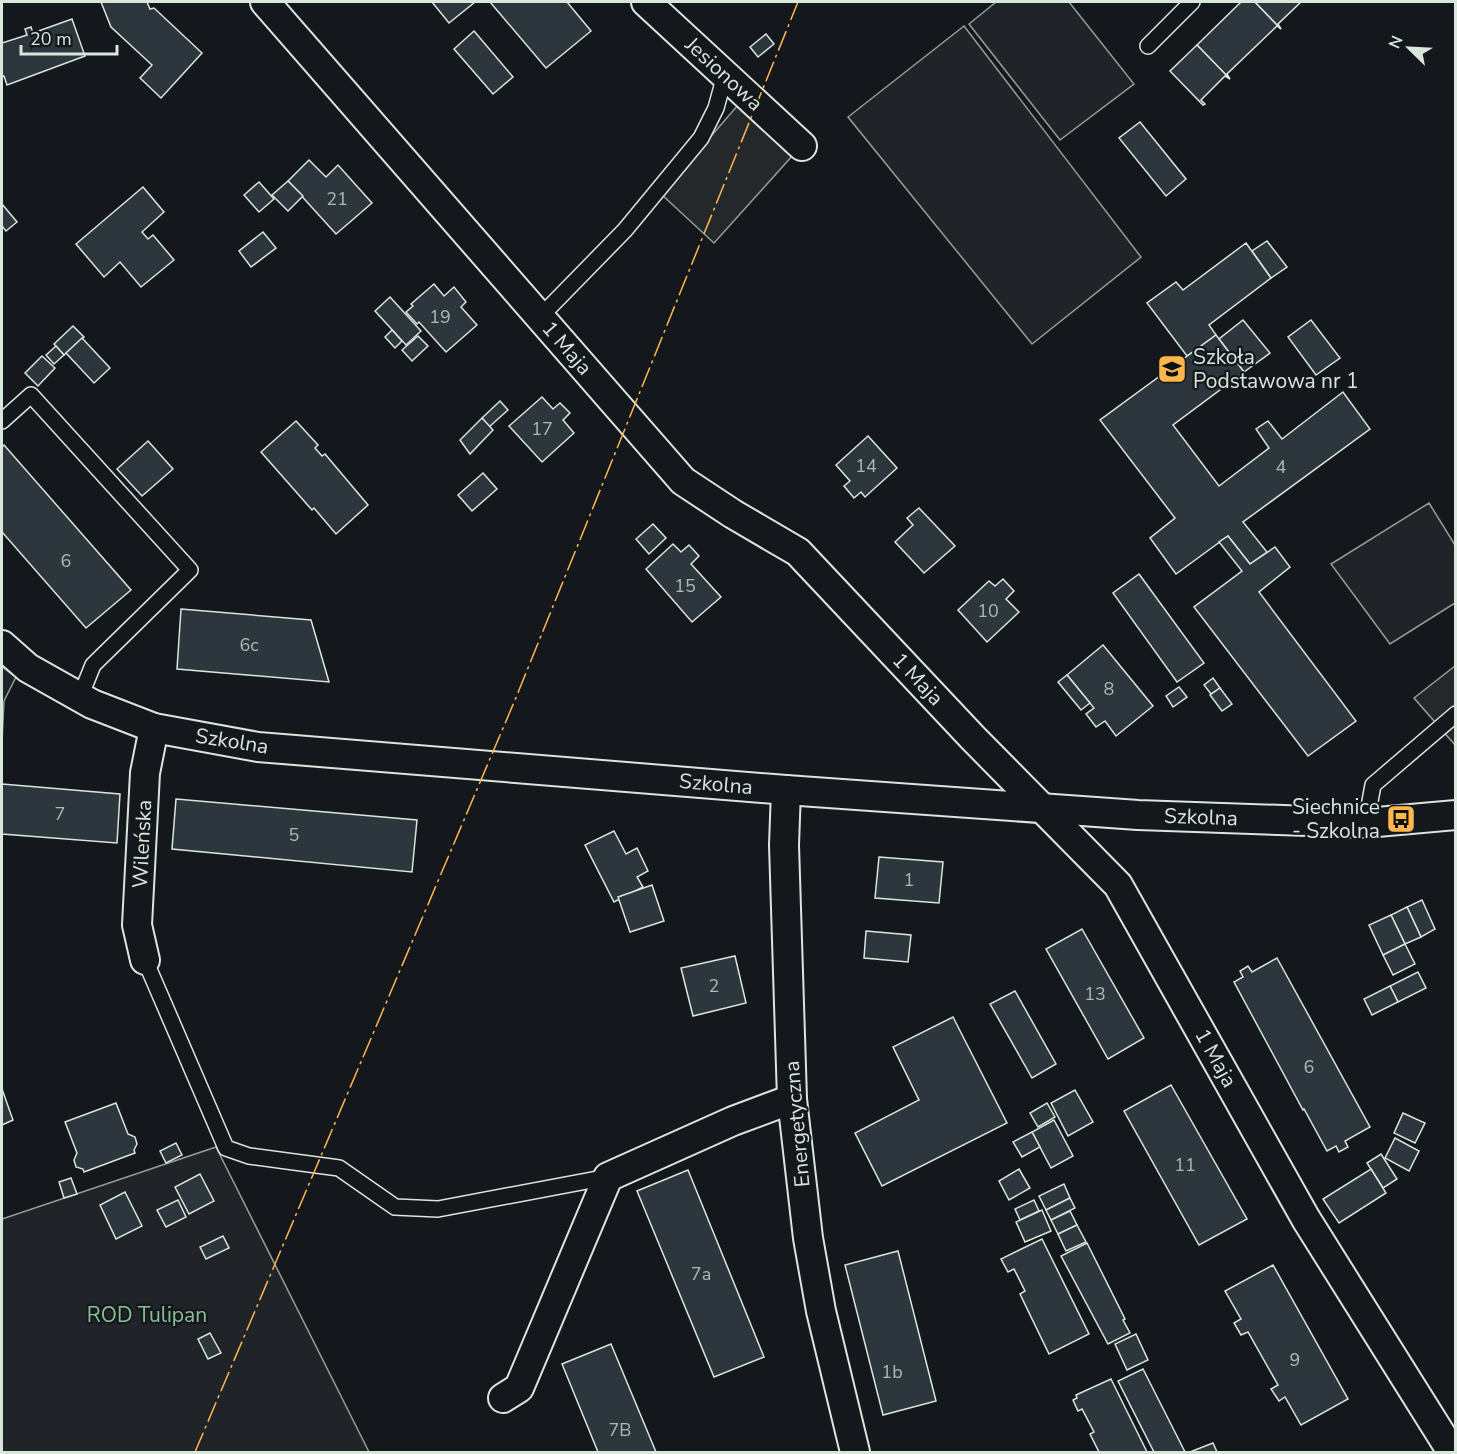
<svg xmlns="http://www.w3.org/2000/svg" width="1457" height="1454" font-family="'Nunito Sans',sans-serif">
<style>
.green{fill:#202428;stroke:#939e99;stroke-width:1.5}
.parking{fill:#24282b;stroke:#939e99;stroke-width:1.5}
.building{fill:#2c363c;stroke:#d8e6dc;stroke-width:1.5}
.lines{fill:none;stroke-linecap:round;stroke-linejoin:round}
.service-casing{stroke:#d8e6dc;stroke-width:18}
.minor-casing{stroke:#d8e6dc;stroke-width:32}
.service{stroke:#14181c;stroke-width:15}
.minor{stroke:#14181c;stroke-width:28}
.power{stroke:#ffb74d;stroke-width:1.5;stroke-dasharray:21 4.5 3 4.5;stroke-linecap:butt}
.labels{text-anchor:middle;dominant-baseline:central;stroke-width:4.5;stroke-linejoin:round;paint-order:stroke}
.number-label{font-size:18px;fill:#adbab4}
.street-label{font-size:21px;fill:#d8e6dc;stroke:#14181c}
.poi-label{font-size:21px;fill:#d8e6dc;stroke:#14181c;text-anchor:start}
.park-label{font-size:21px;fill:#8ac095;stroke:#14181c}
</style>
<rect width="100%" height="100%" fill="#14181c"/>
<!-- green -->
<g class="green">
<path d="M996 2H1069L1134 84 1060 140 969 24Z"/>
<path d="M964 26 1141 257 1032 344 848 117Z"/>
<path d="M1429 503 1455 545V603L1390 644 1331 564Z"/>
<path d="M2 667 16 677 4 701 2 742Z"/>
<path d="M216 1147 369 1452H2V1219Z"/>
</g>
<!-- parking -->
<g class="parking">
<path d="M738 105 793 155 714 243 661 194Z"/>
<path d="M1455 666V745L1414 698Z"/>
</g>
<!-- building -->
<g class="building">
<path d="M101 2H147L150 9 154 8 202 53 161 98 140 78 152 65 111 27Z"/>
<path d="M432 2H475L449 23Z"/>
<path d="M490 2H567L591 31 546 68Z"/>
<path d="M1241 2H1255L1281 29 1277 26 1227 74 1230 79 1197 45Z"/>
<path d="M1255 2H1301L1278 24 1281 29Z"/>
<path d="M72 19 85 56 7 85 4 76 2 77V43L27 35 25 29 31 27 33 33Z"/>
<path d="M474 31 513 77 493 94 454 49Z"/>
<path d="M766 34 774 44 758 57 750 47Z"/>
<path d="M1197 45 1230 79 1225 76 1201 100 1205 104 1203 105 1170 71Z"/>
<path d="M1140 122 1186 179 1166 196 1119 138Z"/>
<path d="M309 160 326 177 338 165 372 203 336 234 288 181Z"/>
<path d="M288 181 303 196 288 211 272 195Z"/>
<path d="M259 182 274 199 259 212 244 195Z"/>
<path d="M143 187 164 212 142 232 148 239 153 235 174 260 141 287 120 262 104 277 76 244Z"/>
<path d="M2 204 17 222 6 231 2 226Z"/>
<path d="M263 232 276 248 251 267 239 251Z"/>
<path d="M1267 241 1287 267 1271 278 1252 251Z"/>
<path d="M1246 243 1271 278 1209 325 1216 335 1187 356 1147 303 1176 282 1183 290Z"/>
<path d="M434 284 444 296 454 287 466 302 461 307 477 325 446 352 419 322 417 324 406 312 413 306 411 304Z"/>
<path d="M390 297 421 331 406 345 375 311Z"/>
<path d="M1243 320 1270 353 1244 372 1219 339Z"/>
<path d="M1311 320 1340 358 1316 375 1288 337Z"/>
<path d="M73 326 84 337 64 355 54 344Z"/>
<path d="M392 330 402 341 395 348 385 337Z"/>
<path d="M1216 335 1244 372 1173 425 1219 486 1269 448 1256 429 1268 421 1282 439 1343 392 1370 429 1243 522 1267 552 1250 564 1228 536 1176 574 1150 538 1175 518 1100 420Z"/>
<path d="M418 336 428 346 412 361 402 350Z"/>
<path d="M82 338 110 368 94 383 66 353Z"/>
<path d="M56 346 64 355 54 364 46 355Z"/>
<path d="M42 356 55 368 38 386 25 373Z"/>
<path d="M542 397 553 409 560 403 570 413 563 420 574 433 542 462 509 426Z"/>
<path d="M500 401 508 410 489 427 482 418Z"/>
<path d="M482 418 493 430 470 454 460 440Z"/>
<path d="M296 421 318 445 315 448 322 456 325 454 368 505 336 534 314 508 312 510 261 452Z"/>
<path d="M868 436 897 468 865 497 861 492 854 498 844 486 850 481 836 465Z"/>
<path d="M148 441 173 469 142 496 117 469Z"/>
<path d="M4 445 131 590 86 628 2 532V447Z"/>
<path d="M483 473 497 489 472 511 458 495Z"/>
<path d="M919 508 955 546 924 573 895 542 913 525 907 518Z"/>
<path d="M653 524 666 538 649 554 636 539Z"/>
<path d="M1228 536 1250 564 1275 547 1290 567 1259 592 1356 721 1308 756 1194 607 1242 571 1219 542Z"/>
<path d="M673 544 681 552 689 545 699 556 691 564 721 597 692 622 646 569Z"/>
<path d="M1139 574 1204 663 1177 682 1113 593Z"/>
<path d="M1003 579 1014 591 1006 599 1019 612 987 642 958 610 989 581 995 586Z"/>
<path d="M181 609 311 620 329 682 177 669Z"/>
<path d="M1103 645 1153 706 1116 736 1105 721 1096 727 1086 714 1094 708 1067 675Z"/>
<path d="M1067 675 1090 703 1081 710 1058 682Z"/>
<path d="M1213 678 1220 688 1211 694 1204 685Z"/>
<path d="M1179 687 1187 697 1173 707 1166 696Z"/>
<path d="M1220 688 1232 704 1222 711 1210 695Z"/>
<path d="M2 784 120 794 117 843 2 834Z"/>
<path d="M176 799 417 820 412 872 172 849Z"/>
<path d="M614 831 626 854 637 848 648 871 637 877 643 887 614 902 585 845Z"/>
<path d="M879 857 943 862 939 903 875 898Z"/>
<path d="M652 885 664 921 630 932 618 897Z"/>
<path d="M1422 900 1435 929 1421 937 1407 907Z"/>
<path d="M1407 907 1421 937 1405 944 1391 915Z"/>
<path d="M1391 915 1405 944 1383 955 1369 925Z"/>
<path d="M1082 929 1144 1038 1108 1059 1046 949Z"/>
<path d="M866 931 911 935 908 962 864 958Z"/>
<path d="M1405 944 1415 964 1393 975 1383 955Z"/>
<path d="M735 956 746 1003 693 1016 681 968Z"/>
<path d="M1277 958 1370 1127 1345 1141 1348 1147 1339 1152 1336 1146 1327 1151 1304 1109 1303 1110 1234 982 1243 977 1240 971 1248 966 1252 972Z"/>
<path d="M1418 972 1426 988 1398 1002 1390 986Z"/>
<path d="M1390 986 1398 1002 1372 1015 1364 999Z"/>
<path d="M1015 991 1056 1064 1032 1078 990 1004Z"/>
<path d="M953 1017 1007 1123 882 1186 855 1133 919 1100 893 1047Z"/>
<path d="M1171 1085 1247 1219 1199 1245 1124 1111Z"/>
<path d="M2 1089 13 1120 2 1125Z"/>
<path d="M1075 1090 1093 1122 1068 1136 1051 1103Z"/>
<path d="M116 1103 128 1134 135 1137 137 1144 134 1150 135 1153 84 1172 83 1169 76 1167 74 1160 77 1153 65 1122Z"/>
<path d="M1047 1103 1055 1117 1038 1127 1030 1113Z"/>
<path d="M1403 1113 1425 1123 1415 1143 1394 1133Z"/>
<path d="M1054 1120 1073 1156 1051 1168 1032 1132Z"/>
<path d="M1032 1132 1040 1147 1022 1157 1013 1142Z"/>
<path d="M1395 1138 1419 1151 1409 1171 1385 1158Z"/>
<path d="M176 1143 182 1155 166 1163 160 1151Z"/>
<path d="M1381 1154 1397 1179 1383 1188 1367 1163Z"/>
<path d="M1019 1169 1030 1188 1009 1200 999 1181Z"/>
<path d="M1371 1169 1386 1193 1339 1223 1323 1199Z"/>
<path d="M688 1170 764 1357 714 1377 637 1191Z"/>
<path d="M200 1174 214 1201 189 1214 175 1187Z"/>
<path d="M71 1178 77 1194 64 1198 59 1182Z"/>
<path d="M1064 1184 1070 1198 1046 1210 1039 1196Z"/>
<path d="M125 1192 142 1226 116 1239 100 1205Z"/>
<path d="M1070 1198 1075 1208 1051 1220 1046 1210Z"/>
<path d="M178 1200 186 1217 166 1227 157 1210Z"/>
<path d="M1034 1200 1039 1211 1020 1220 1015 1209Z"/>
<path d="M1042 1210 1051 1231 1025 1242 1016 1222Z"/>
<path d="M1070 1211 1077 1225 1058 1234 1051 1220Z"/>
<path d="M1077 1225 1086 1242 1066 1251 1058 1234Z"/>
<path d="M223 1236 229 1248 206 1259 200 1247Z"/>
<path d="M1042 1239 1089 1334 1049 1354 1020 1294 1025 1291 1014 1269 1008 1272 1001 1259Z"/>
<path d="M1087 1243 1125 1319 1123 1320 1130 1333 1108 1344 1061 1256Z"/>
<path d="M898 1251 936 1401 883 1415 845 1265Z"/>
<path d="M1273 1265 1348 1399 1301 1425 1285 1397 1279 1401 1271 1389 1278 1385 1248 1332 1241 1335 1234 1323 1241 1319 1225 1291Z"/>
<path d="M210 1333 221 1353 208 1359 198 1339Z"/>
<path d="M1136 1334 1148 1360 1127 1370 1115 1344Z"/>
<path d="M611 1344 656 1452H598L562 1364Z"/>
<path d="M1143 1369 1185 1452H1154L1118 1381Z"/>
<path d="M1111 1379 1147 1452H1099L1090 1434 1094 1432 1082 1409 1078 1411 1073 1400 1077 1398 1076 1395Z"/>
<path d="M1213 1443 1217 1452H1190Z"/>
</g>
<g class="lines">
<!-- service casing -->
<g class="service-casing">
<g id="service">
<path d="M1148 46 1192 2"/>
<path d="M540 317 625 230 701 138 716 108 725 75"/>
<path d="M2 421 31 395 190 570 93 665 80 697"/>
<path d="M1366 823 1373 785 1456 714"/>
<path d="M145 960 226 1148 249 1156 339 1168 395 1207 438 1209 608 1177"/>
</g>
</g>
<!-- minor casing -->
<g class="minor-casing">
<g id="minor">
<path d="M265 2 683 481 733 514 798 552 973 738 1118 885 1306 1219 1452 1452"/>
<path d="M646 2 802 146"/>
<path d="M2 645 28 668 92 704 154 728 258 747 786 790 1138 815 1366 823 1456 815"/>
<path d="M786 790 784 845 792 1099 808 1238 821 1311 855 1452"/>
<path d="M145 960 137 925 145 773 154 728"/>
<path d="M503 1398 519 1388 608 1177 733 1121 792 1099"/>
</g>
</g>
<!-- service -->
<use href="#service" class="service"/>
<!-- minor -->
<use href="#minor" class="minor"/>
<!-- power -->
<path class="power" d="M195 1452 515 700 798 2"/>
</g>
<!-- icons -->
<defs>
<g id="school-square" transform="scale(1.5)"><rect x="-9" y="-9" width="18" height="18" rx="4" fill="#ffb74d" stroke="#14181c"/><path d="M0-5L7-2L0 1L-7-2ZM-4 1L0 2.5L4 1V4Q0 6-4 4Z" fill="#111"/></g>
<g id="bus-square" transform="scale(1.5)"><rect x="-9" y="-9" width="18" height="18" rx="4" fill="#ffb74d" stroke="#14181c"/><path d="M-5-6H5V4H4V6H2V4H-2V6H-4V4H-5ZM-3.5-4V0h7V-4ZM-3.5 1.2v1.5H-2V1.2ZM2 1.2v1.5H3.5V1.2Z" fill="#111"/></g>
</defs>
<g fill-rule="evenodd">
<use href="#school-square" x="1172" y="369"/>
<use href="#bus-square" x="1401" y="819"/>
</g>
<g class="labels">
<!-- number labels -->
<g class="number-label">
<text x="337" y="199">21</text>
<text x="440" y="317">19</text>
<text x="542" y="429">17</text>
<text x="866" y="466">14</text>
<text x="1281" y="467">4</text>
<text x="66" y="561">6</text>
<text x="685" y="586">15</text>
<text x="988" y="611">10</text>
<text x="249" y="645">6c</text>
<text x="1109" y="689">8</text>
<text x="60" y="814">7</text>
<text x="294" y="835">5</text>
<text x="909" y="880">1</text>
<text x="714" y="986">2</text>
<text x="1095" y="994">13</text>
<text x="1309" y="1067">6</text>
<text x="1185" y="1165">11</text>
<text x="701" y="1274">7a</text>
<text x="1295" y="1360">9</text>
<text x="892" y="1372">1b</text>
<text x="620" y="1430">7B</text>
</g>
<!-- street labels -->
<g class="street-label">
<text transform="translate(724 74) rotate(43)">Jesionowa</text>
<text transform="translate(567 348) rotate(49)">1 Maja</text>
<text transform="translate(918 679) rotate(47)">1 Maja</text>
<text transform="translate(232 741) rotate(9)">Szkolna</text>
<text transform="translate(716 784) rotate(5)">Szkolna</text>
<text transform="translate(1201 817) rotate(2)">Szkolna</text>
<text transform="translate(142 844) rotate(-87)">Wileńska</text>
<text transform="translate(1216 1058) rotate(61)">1 Maja</text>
<text transform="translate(797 1124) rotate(-95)">Energetyczna</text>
</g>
<!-- poi labels -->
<g class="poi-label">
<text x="1193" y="357">Szkoła<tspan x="1193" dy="24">Podstawowa nr 1</tspan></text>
<text x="1380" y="807" text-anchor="end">Siechnice<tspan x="1380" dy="24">- Szkolna</tspan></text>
</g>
<!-- park labels -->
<g class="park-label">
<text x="147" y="1315">ROD Tulipan</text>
</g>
</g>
<!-- border -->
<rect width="1457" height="1454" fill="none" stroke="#d8e6dc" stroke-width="6"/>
<!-- north arrow -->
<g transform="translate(1409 48) rotate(294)" stroke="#14181c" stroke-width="4.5" paint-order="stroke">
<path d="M0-4.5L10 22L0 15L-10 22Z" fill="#d8e6dc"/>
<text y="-9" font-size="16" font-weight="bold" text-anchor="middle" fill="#d8e6dc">N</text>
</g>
<!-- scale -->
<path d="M21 45v9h96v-9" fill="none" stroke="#d8e6dc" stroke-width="3"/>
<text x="30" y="45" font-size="18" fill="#d8e6dc" stroke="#14181c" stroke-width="4.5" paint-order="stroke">20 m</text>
</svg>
